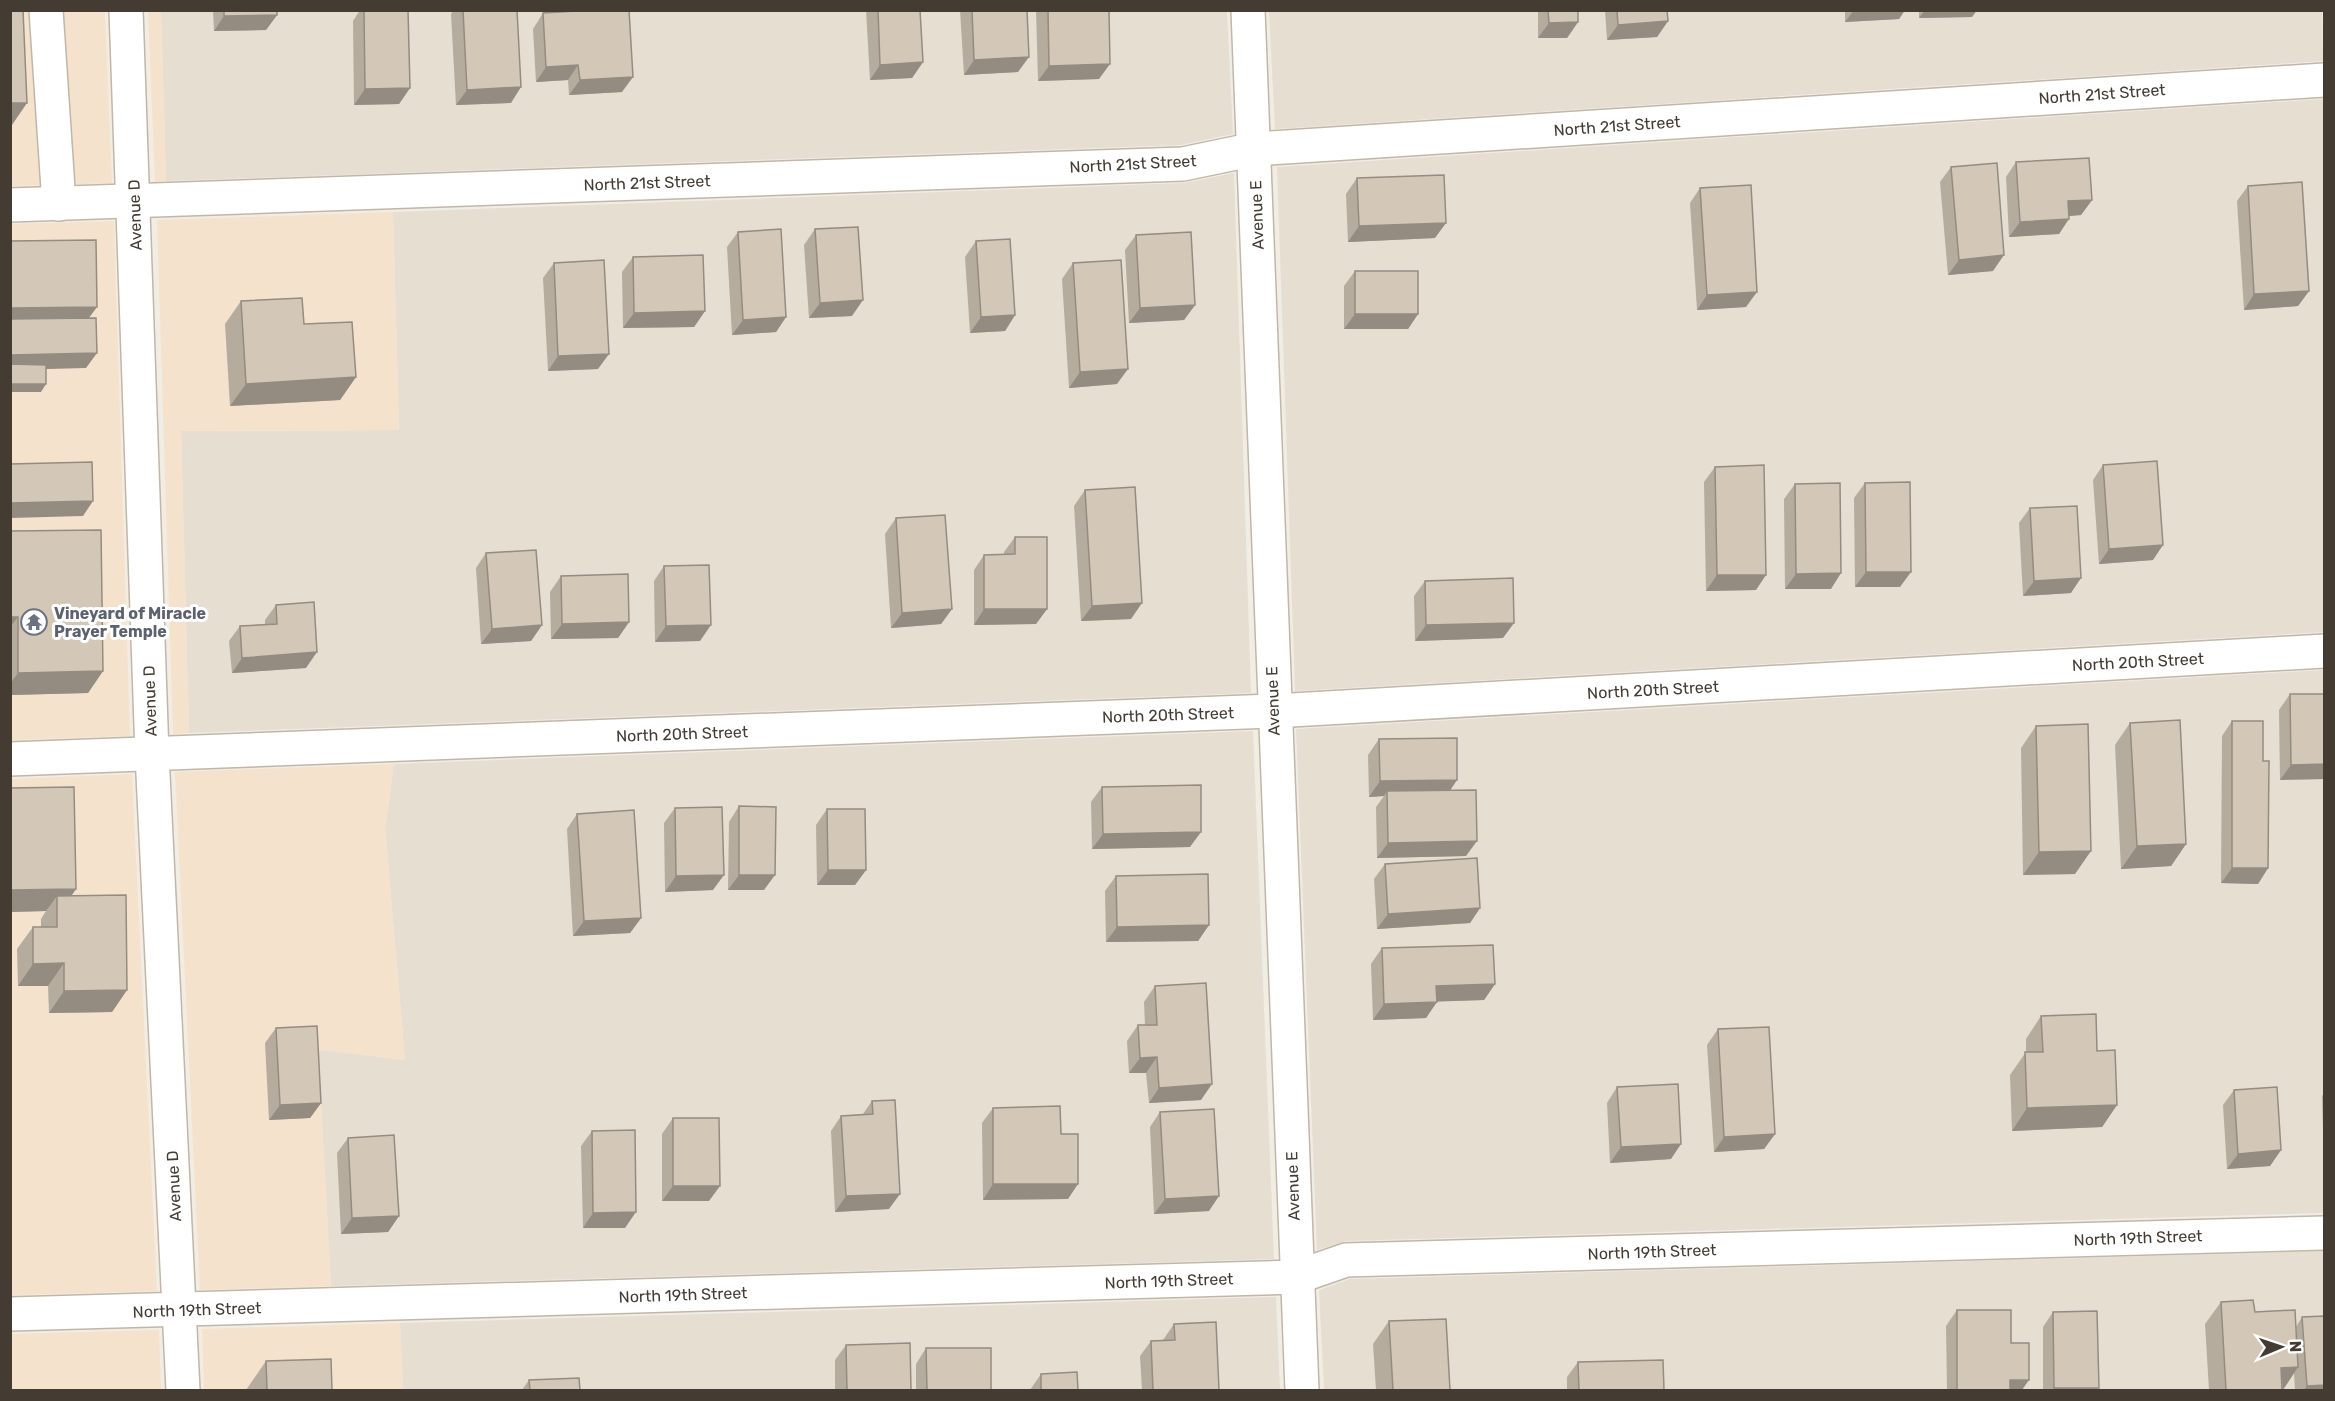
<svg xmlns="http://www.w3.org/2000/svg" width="2335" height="1401" font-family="Rubik,sans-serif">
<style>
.residential{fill:#e6ded1}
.commercial{fill:#f5e2cd}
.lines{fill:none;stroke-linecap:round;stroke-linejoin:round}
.minor-casing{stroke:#c0b7a9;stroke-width:36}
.minor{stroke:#fff;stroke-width:33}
.wall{fill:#b5ac9e}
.shaded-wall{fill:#948c81}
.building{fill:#d3c8b8;stroke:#948c81;stroke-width:1.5}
.labels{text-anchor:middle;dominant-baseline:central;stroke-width:6;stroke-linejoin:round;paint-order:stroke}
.street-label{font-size:16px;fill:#443c33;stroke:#fff}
.worship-label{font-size:16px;font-weight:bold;fill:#5b616d;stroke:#fff;text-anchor:start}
</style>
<rect width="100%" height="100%" fill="#f2ede3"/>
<!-- residential -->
<g class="residential">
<path d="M2322 10 2323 61 1275 129 1269 11Z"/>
<path d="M161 11H1227L1233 134 1181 145 166 181Z"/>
<path d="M2324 99V632L1295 691 1277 167Z"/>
<path d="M1234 173 1251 693 189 733 181 431 399 430 393 212 1184 183Z"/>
<path d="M2324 670V1213L1346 1241 1317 1250 1296 729Z"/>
<path d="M1253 731 1274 1259 331 1286 318 1049 405 1060 385 828 394 764Z"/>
<path d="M2324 1251V1390H1324L1319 1290 1350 1279Z"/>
<path d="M1276 1297 1280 1390H403L400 1323Z"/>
</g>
<!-- commercial -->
<g class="commercial">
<path d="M10 11H105L112 183 11 186Z"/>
<path d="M148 11H161L166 181 155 182Z"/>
<path d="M393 212 399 430 181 431 189 733 173 734 157 220Z"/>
<path d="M114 221 130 736 11 740 10 224Z"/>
<path d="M394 764 385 828 405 1060 318 1050 331 1286 200 1290 175 772Z"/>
<path d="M132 774 157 1291 11 1295 10 779Z"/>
<path d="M400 1323 403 1390H204L202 1329Z"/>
<path d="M159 1330 161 1390H11V1334Z"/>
</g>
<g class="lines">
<!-- minor casing -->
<g class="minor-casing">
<g id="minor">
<path d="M46 10 59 204"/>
<path d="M126 10 152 754 183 1390"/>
<path d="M1248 10 1302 1390"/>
<path d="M10 205 1183 164 1255 149 2324 80"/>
<path d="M10 759 1274 711 2324 651"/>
<path d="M10 1314 1297 1277 1346 1260 2324 1233"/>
</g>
</g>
<!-- minor -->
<use href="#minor" class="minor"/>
</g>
<!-- wall -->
<g class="wall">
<path d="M213 10H277V15L266 30 214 31Z"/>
<path d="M360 10H408L410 88 399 104 354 105 353 21Z"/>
<path d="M454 10H517L511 103 456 105 451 14Z"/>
<path d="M583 10H629L622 92 569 95 568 80 536 82 533 29 543 13Z"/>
<path d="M866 10H920L923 62 912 78 870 80Z"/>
<path d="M960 10H1027L1018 72 964 75Z"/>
<path d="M1036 10H1109L1099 79 1038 81Z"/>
<path d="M1538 10H1578V22L1567 38H1538Z"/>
<path d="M1605 10H1667L1668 21 1657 37 1607 40Z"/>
<path d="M1845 10H1905L1899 19 1845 22Z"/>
<path d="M1919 10H1977L1972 17 1919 18Z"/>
<path d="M2016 162 2092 200 2081 215 2069 216 2059 234 2009 237 2006 177Z"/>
<path d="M1951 167 1993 271 1948 275 1940 182Z"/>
<path d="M1357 178 1435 238 1348 242 1346 194Z"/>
<path d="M2248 186 2309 291 2298 306 2244 310 2237 201Z"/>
<path d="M1700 188 1746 307 1697 310 1690 203Z"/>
<path d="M815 229 852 316 809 318 804 245Z"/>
<path d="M738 232 786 317 776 332 732 335 727 247Z"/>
<path d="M1136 235 1195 305 1184 320 1129 323 1125 250Z"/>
<path d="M976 241 1015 315 1005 331 970 333 965 257Z"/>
<path d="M633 257 705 311 694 327 623 328 622 272Z"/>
<path d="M554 263 598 369 548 371 543 278Z"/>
<path d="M1073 263 1117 384 1069 388 1062 279Z"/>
<path d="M1355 271 1418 314 1408 329H1344V286Z"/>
<path d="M241 301 356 377 340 400 230 406 225 324Z"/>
<path d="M2103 465 2153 560 2099 564 2093 480Z"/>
<path d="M1715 467 1756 590 1706 591 1704 482Z"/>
<path d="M1865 483 1900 587H1855L1854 498Z"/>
<path d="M1795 484 1831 589H1785L1784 499Z"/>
<path d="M1085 490 1131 619 1081 621 1074 506Z"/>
<path d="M2030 508 2071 593 2023 596 2019 523Z"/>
<path d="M896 518 952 609 941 624 891 628 885 534Z"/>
<path d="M10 531 103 671 88 693 10 695Z"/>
<path d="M1015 537 1047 609 1036 624 974 625V570L984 555 1004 554V552Z"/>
<path d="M486 553 542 625 531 641 481 644 476 568Z"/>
<path d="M664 566 700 641 655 642 654 581Z"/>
<path d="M561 576 629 622 618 638 551 639 550 592Z"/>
<path d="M1425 581 1503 638 1415 641 1414 596Z"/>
<path d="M276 605 306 668 232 673 229 641 240 626 265 624V620Z"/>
<path d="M2290 694H2325V779L2280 780 2279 710Z"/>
<path d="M2232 721 2263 761 2268 868 2258 884 2221 883 2222 736Z"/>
<path d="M2130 723 2186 844 2171 866 2121 869 2115 745Z"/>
<path d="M2036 726 2075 874 2023 875 2021 748Z"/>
<path d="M1379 739 1450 790 1466 856 1377 858 1376 807 1384 796 1369 797 1368 755Z"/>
<path d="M1102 787 1190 847 1092 849 1091 802Z"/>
<path d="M10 788 76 889 71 896 127 990 112 1012 49 1013 48 986H18L17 949 33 927H41V919L46 911 10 912Z"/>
<path d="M739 806 764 890H728L729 822Z"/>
<path d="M675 808 713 890 665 892 664 823Z"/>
<path d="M827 809 866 870 855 885H817L816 825Z"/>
<path d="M577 814 641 918 630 933 573 936 567 829Z"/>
<path d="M1385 864 1480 908 1470 923 1377 929 1374 879Z"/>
<path d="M1116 876 1209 925 1198 941 1106 942 1105 891Z"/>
<path d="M1382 948 1495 984 1484 1000 1437 1001 1426 1018 1373 1020 1371 964Z"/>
<path d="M1155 986 1201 1100 1149 1103 1146 1073H1129L1127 1041 1138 1025H1145L1144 1002Z"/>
<path d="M2041 1016 2097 1051 2117 1105 2102 1127 2012 1131 2010 1075 2026 1052V1039Z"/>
<path d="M276 1028 321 1103 310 1118 269 1120 265 1043Z"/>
<path d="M1718 1029 1775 1134 1764 1149 1714 1152 1707 1045Z"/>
<path d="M1617 1087 1671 1159 1610 1163 1607 1103Z"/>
<path d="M2234 1090 2281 1150 2270 1166 2227 1169 2223 1105Z"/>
<path d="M2325 1092 2324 1168 2322 1096Z"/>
<path d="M872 1101 889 1209 835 1212 831 1131 841 1116 863 1114Z"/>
<path d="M993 1108 1061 1134 1068 1199 983 1200 982 1123Z"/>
<path d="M1160 1112 1209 1211 1154 1214 1150 1127Z"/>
<path d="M673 1118 709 1201H662V1134Z"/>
<path d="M592 1131 625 1228H583L581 1146Z"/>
<path d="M348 1138 399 1216 388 1232 341 1234 337 1153Z"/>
<path d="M2221 1302 2296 1327 2302 1317 2325 1390H2295L2294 1373 2282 1390H2209L2205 1324Z"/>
<path d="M1957 1310 2022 1390H1947L1946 1326Z"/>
<path d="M2053 1312 2097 1390H2043V1327Z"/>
<path d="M1389 1321 1450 1390H1376L1373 1344Z"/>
<path d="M1174 1324 1219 1390H1142L1140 1356 1151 1341 1163 1340Z"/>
<path d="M846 1345 911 1390H835V1360Z"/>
<path d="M926 1348 991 1390H916V1364Z"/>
<path d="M266 1361 332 1390H246Z"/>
<path d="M1578 1362 1664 1390H1567V1377Z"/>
<path d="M1041 1374 1078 1390H1030Z"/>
<path d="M529 1380 580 1390H522Z"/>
</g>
<!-- shaded-wall -->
<g class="shaded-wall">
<path d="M1854 10H1905L1899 19 1845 22Z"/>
<path d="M1925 10H1977L1972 17 1919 18Z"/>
<path d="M1997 10H2051L1997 11Z"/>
<path d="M277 15 266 30 214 31 224 16Z"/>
<path d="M1668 21 1657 37 1607 40 1618 25Z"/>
<path d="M1578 22 1567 38H1538L1549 23Z"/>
<path d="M1029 57 1018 72 964 75 974 60Z"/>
<path d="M923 62 912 78 870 80 880 65Z"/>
<path d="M1110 64 1099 79 1038 81 1049 66Z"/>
<path d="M578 65 568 80 536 82 546 67Z"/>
<path d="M633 77 622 92 569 95 580 80Z"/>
<path d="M521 87 511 103 456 105 467 90Z"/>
<path d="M410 88 399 104 354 105 365 89Z"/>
<path d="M10 103H27L12 125H10Z"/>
<path d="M2092 200 2081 215 2057 217 2068 201Z"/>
<path d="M2069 219 2059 234 2009 237 2020 222Z"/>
<path d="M1446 223 1435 238 1348 242 1359 226Z"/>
<path d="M2004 255 1993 271 1948 275 1959 260Z"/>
<path d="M2309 291 2298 306 2244 310 2254 294Z"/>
<path d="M1757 292 1746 307 1697 310 1707 295Z"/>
<path d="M863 300 852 316 809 318 820 303Z"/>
<path d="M1195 305 1184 320 1129 323 1140 308Z"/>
<path d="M97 307 86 322 10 323 11 308Z"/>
<path d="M705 311 694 327 623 328 634 313Z"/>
<path d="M1355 314H1418L1408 329H1344Z"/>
<path d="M1015 315 1005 331 970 333 981 317Z"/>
<path d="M786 317 776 332 732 335 743 320Z"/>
<path d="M97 353 86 368 10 370V355Z"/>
<path d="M609 354 598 369 548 371 558 356Z"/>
<path d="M1128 369 1117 384 1069 388 1080 372Z"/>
<path d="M356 377 340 400 230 406 246 384Z"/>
<path d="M10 384H46L41 392H10Z"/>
<path d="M93 501 83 516 10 518V503Z"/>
<path d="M2163 545 2153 560 2099 564 2109 549Z"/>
<path d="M1866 572H1911L1900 587H1855Z"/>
<path d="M1841 573 1831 589H1785L1796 574Z"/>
<path d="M1717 575H1766L1756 590 1706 591Z"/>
<path d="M2081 578 2071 593 2023 596 2034 581Z"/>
<path d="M1142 603 1131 619 1081 621 1092 606Z"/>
<path d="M952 609 941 624 891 628 902 613Z"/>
<path d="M984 609H1047L1036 624 974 625Z"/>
<path d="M10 617H18L10 627Z"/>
<path d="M629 622 618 638 551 639 562 624Z"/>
<path d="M1514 623 1503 638 1415 641 1426 625Z"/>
<path d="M542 625 531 641 481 644 492 629Z"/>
<path d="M711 625 700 641 655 642 666 626Z"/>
<path d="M317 652 306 668 232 673 242 658Z"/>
<path d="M103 671 88 693 10 695V684L18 673Z"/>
<path d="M2325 764V779L2280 780 2291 765Z"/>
<path d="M1457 780 1447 795 1387 791 1384 796 1369 797 1380 781Z"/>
<path d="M1201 832 1190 847 1092 849 1103 834Z"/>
<path d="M1477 841 1466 856 1377 858 1388 843Z"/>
<path d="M2186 844 2171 866 2121 869 2137 846Z"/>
<path d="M2091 851 2075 874 2023 875 2039 852Z"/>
<path d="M2232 868H2268L2258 884 2221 883Z"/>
<path d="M828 870H866L855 885H817Z"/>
<path d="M724 875 713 890 665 892 676 876Z"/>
<path d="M739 875H775L764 890H728Z"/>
<path d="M76 889 61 911 57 896 46 911 10 912V890Z"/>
<path d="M1480 908 1470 923 1377 929 1388 914Z"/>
<path d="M641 918 630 933 573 936 584 921Z"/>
<path d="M1209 925 1198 941 1106 942 1117 927Z"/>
<path d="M64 963 48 986H18L33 964Z"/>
<path d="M1495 984 1484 1000 1426 1002 1436 986Z"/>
<path d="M127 990 112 1012 49 1013 64 991Z"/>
<path d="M1437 1002 1426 1018 1373 1020 1384 1004Z"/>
<path d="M1157 1057 1146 1073H1129L1140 1058Z"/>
<path d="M1212 1084 1201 1100 1149 1103 1159 1088Z"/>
<path d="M321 1103 310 1118 269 1120 280 1105Z"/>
<path d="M2117 1105 2102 1127 2012 1131 2027 1108Z"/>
<path d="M1775 1134 1764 1149 1714 1152 1724 1137Z"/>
<path d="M1681 1144 1671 1159 1610 1163 1621 1147Z"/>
<path d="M2281 1150 2270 1166 2227 1169 2238 1154Z"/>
<path d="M993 1184H1078L1068 1199 983 1200Z"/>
<path d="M673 1186H720L709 1201H662Z"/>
<path d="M900 1194 889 1209 835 1212 846 1196Z"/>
<path d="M1219 1196 1209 1211 1154 1214 1165 1199Z"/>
<path d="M636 1212 625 1228H583L593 1213Z"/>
<path d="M399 1216 388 1232 341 1234 352 1218Z"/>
<path d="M2298 1367 2283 1390 2281 1368Z"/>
<path d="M2010 1380H2029L2022 1390H2003Z"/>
<path d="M2325 1385V1390H2304L2307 1386Z"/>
<path d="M2054 1388H2099L2097 1390H2053Z"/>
</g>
<!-- building -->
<g class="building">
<path d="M10 10H23L27 103H10Z"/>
<path d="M224 10H277V15L224 16Z"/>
<path d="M364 10H408L410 88 365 89Z"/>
<path d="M463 10H517L521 87 467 90Z"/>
<path d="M594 10H629L633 77 580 80 578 65 546 67 543 13Z"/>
<path d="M878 10H920L923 62 880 65Z"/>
<path d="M972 10H1027L1029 57 974 60Z"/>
<path d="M1048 10H1109L1110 64 1049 66Z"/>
<path d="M1548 10H1578V22L1549 23Z"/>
<path d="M1617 10H1667L1668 21 1618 25Z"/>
<path d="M2089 158 2092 200 2068 201 2069 219 2020 222 2016 162Z"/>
<path d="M1997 163 2004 255 1959 260 1951 167Z"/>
<path d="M1444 175 1446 223 1359 226 1357 178Z"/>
<path d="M2302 182 2309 291 2254 294 2248 186Z"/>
<path d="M1751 185 1757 292 1707 295 1700 188Z"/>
<path d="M858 227 863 300 820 303 815 229Z"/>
<path d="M781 229 786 317 743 320 738 232Z"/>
<path d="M1191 232 1195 305 1140 308 1136 235Z"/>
<path d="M1010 239 1015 315 981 317 976 241Z"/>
<path d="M96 240 97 307 11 308 10 241Z"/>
<path d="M703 255 705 311 634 313 633 257Z"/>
<path d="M604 260 609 354 558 356 554 263Z"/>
<path d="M1121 260 1128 369 1080 372 1073 263Z"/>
<rect x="1355" y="271" width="63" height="43"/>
<path d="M302 298 304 324 352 322 356 377 246 384 241 301Z"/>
<path d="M96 318 97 353 10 355V319Z"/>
<path d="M10 364 46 365V384H10Z"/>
<path d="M2157 461 2163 545 2109 549 2103 465Z"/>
<path d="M92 462 93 501 10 503V464Z"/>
<path d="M1764 465 1766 575H1717L1715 467Z"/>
<path d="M1910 482 1911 572H1866L1865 483Z"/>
<path d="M1840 483 1841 573 1796 574 1795 484Z"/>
<path d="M1135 487 1142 603 1092 606 1085 490Z"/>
<path d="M2077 506 2081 578 2034 581 2030 508Z"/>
<path d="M945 515 952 609 902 613 896 518Z"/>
<path d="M101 530 103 671 18 673V617H10V531Z"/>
<path d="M1015 537H1047V609H984V555L1015 554Z"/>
<path d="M536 550 542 625 492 629 486 553Z"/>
<path d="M709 565 711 625 666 626 664 566Z"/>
<path d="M628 574 629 622 562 624 561 576Z"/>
<path d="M1513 578 1514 623 1426 625 1425 581Z"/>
<path d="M314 602 317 652 242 658 240 626 277 624 276 605Z"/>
<path d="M2290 694H2325V764L2291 765Z"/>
<path d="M2180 720 2186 844 2137 846 2130 723Z"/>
<path d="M2232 721H2263V761H2269L2268 868H2232Z"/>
<path d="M2088 724 2091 851 2039 852 2036 726Z"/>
<path d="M1457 738V780L1380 781 1379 739Z"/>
<path d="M1201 785V832L1103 834 1102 787Z"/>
<path d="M74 787 76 889 10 890V788Z"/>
<path d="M1476 790 1477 841 1388 843 1387 791Z"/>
<path d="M739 806 776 807 775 875H739Z"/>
<path d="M722 807 724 875 676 876 675 808Z"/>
<path d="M827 809H865L866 870H828Z"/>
<path d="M634 810 641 918 584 921 577 814Z"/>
<path d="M1477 858 1480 908 1388 914 1385 864Z"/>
<path d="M1208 874 1209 925 1117 927 1116 876Z"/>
<path d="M126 895 127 990 64 991V963L33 964V927H57V896Z"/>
<path d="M1493 945 1495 984 1436 986 1437 1002 1384 1004 1382 948Z"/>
<path d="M1206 983 1212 1084 1159 1088 1157 1057 1140 1058 1138 1025H1157L1155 986Z"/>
<path d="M2096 1014 2097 1051 2115 1050 2117 1105 2027 1108 2025 1052H2043L2041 1016Z"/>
<path d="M317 1026 321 1103 280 1105 276 1028Z"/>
<path d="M1769 1027 1775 1134 1724 1137 1718 1029Z"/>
<path d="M1678 1084 1681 1144 1621 1147 1617 1087Z"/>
<path d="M2277 1087 2281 1150 2238 1154 2234 1090Z"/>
<path d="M895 1100 900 1194 846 1196 841 1116 873 1114 872 1101Z"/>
<path d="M1060 1106 1061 1134H1078V1184H993V1108Z"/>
<path d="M1214 1109 1219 1196 1165 1199 1160 1112Z"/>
<path d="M673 1118H719L720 1186H673Z"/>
<path d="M635 1130 636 1212 593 1213 592 1131Z"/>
<path d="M394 1135 399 1216 352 1218 348 1138Z"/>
<path d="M2253 1300 2255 1312 2295 1310 2298 1367 2281 1368 2282 1390H2226L2221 1302Z"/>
<path d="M1957 1310H2011V1343H2029V1380H2010V1390H1957Z"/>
<path d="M2097 1311 2099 1388H2054L2053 1312Z"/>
<path d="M2325 1316V1385L2307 1386 2302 1317Z"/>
<path d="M1446 1319 1450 1390H1393L1389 1321Z"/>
<path d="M1216 1322 1219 1390H1153L1151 1341 1175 1340 1174 1324Z"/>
<path d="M910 1343 911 1390H847L846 1345Z"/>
<path d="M926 1348H991V1390H927Z"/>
<path d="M331 1359 332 1390H267L266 1361Z"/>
<path d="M1663 1360 1664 1390H1579L1578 1362Z"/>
<path d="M1077 1372 1078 1390H1041V1374Z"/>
<path d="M579 1378 580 1390H530L529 1380Z"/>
</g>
<!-- icons -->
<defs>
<g id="temple-ring" transform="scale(1.35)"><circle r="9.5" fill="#fff" stroke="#6b7280" stroke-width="1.5"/><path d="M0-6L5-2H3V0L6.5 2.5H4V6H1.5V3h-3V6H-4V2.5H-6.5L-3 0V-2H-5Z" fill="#6b7280"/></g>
</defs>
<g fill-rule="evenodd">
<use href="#temple-ring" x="34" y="622"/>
</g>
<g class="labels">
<!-- street labels -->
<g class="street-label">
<text transform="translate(2102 94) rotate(-4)">North 21st Street</text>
<text transform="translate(1617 126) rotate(-4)">North 21st Street</text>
<text transform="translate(1133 164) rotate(-3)">North 21st Street</text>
<text transform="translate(647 183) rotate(-2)">North 21st Street</text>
<text transform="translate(135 215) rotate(-92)">Avenue D</text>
<text transform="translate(1257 215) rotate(-92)">Avenue E</text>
<text transform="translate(2138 662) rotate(-3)">North 20th Street</text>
<text transform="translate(1653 690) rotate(-3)">North 20th Street</text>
<text transform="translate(150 701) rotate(-92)">Avenue D</text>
<text transform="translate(1273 701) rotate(-92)">Avenue E</text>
<text transform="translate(1168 715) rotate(-2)">North 20th Street</text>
<text transform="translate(682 734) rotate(-2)">North 20th Street</text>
<text transform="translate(174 1186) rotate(-93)">Avenue D</text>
<text transform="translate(1293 1186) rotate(-92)">Avenue E</text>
<text transform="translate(2138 1238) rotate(-2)">North 19th Street</text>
<text transform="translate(1652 1252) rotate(-2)">North 19th Street</text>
<text transform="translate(1169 1281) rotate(-2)">North 19th Street</text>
<text transform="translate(683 1295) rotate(-2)">North 19th Street</text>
<text transform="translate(197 1310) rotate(-2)">North 19th Street</text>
</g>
<!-- worship labels -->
<g class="worship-label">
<text x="54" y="613">Vineyard of Miracle<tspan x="54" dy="18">Prayer Temple</tspan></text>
</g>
</g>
<!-- border -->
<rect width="2335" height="1401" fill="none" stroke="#443c33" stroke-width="24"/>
<!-- north arrow -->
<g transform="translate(2281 1347) rotate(88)" stroke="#ffffff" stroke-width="4.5" paint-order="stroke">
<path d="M0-4.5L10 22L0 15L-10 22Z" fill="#443c33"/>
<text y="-9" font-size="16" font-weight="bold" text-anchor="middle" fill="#443c33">N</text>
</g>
</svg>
